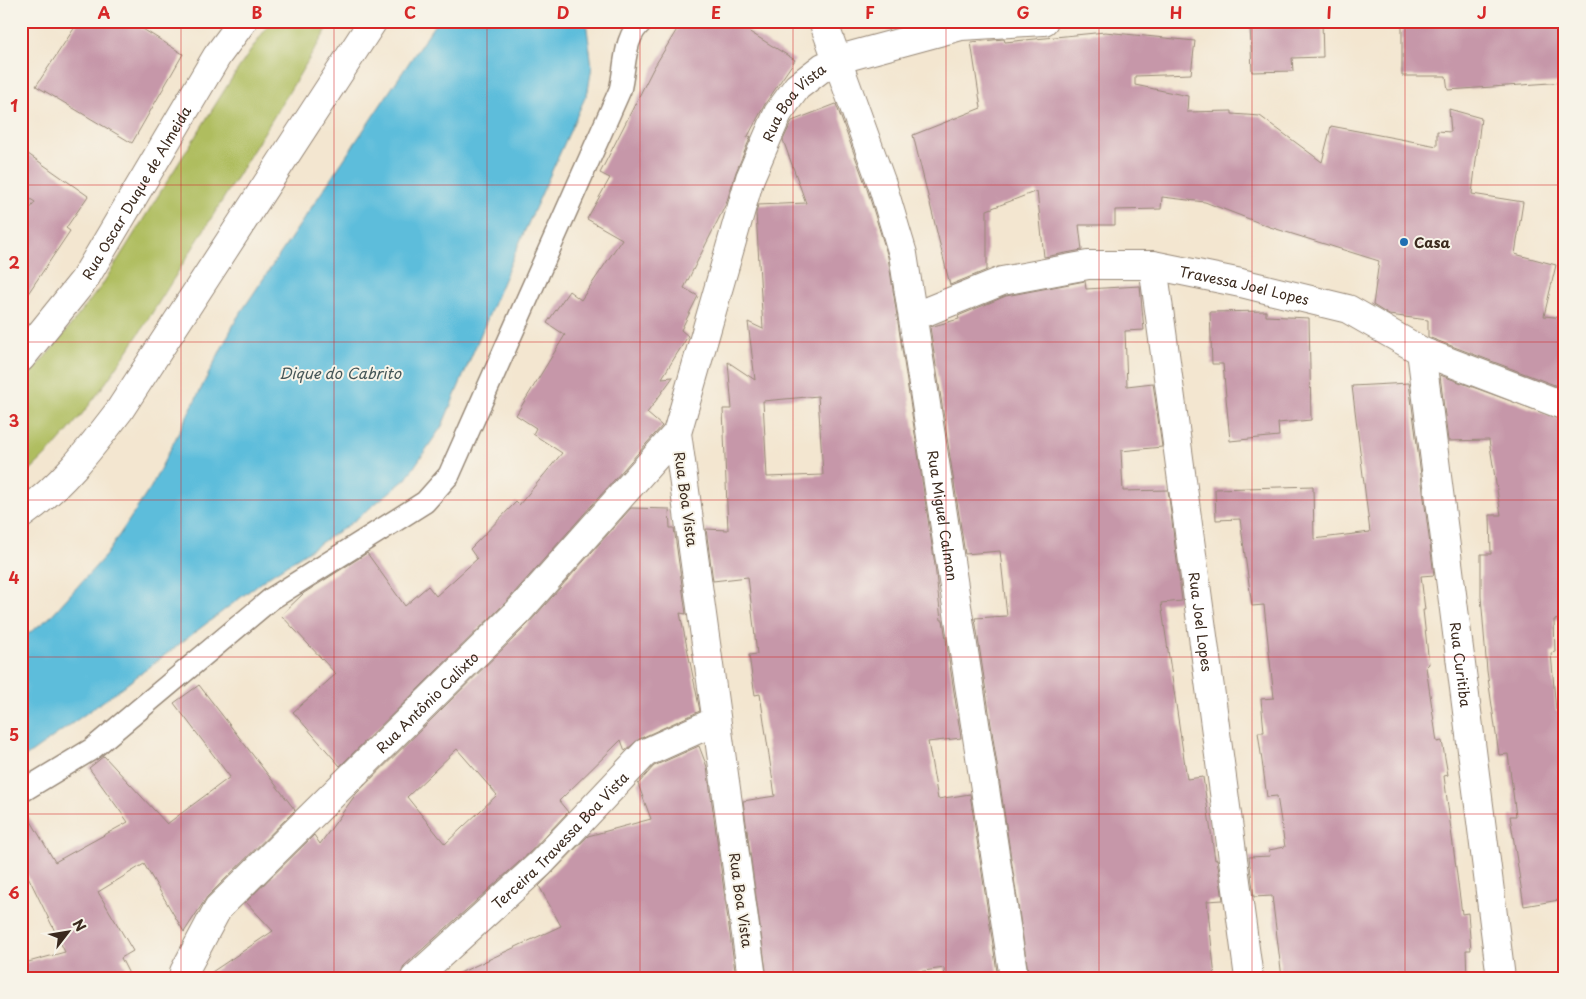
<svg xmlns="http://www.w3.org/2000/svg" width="1586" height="999" font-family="'Playpen Sans',sans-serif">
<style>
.green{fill:#afbd5f;stroke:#75743e}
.water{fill:#5dbddb;stroke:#4c747c}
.building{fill:#c697a9;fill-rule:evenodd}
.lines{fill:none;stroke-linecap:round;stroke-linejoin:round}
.service-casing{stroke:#978877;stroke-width:24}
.minor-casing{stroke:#978877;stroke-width:30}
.tertiary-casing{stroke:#978877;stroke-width:30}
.service{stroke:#fff;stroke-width:21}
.minor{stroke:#fff;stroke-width:28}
.tertiary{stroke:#fff;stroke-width:28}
.grid{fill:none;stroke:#d62828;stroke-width:1;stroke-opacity:0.55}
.poi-dot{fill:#1f6fb2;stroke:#f7f3e8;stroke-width:2}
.labels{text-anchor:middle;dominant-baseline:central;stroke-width:4;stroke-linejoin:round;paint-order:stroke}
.street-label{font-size:14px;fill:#3b2a1e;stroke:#f7f3e8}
.poi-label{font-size:14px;font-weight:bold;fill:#3b2a1e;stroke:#f7f3e8;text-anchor:start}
.water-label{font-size:15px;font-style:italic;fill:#455657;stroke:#f7f3e8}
.neatline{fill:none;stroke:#d62828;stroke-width:2}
.grid-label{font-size:16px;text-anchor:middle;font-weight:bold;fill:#d62828}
</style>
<rect width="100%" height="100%" fill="#f7f3e8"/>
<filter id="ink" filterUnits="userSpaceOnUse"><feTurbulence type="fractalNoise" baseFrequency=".02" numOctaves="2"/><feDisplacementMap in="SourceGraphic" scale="10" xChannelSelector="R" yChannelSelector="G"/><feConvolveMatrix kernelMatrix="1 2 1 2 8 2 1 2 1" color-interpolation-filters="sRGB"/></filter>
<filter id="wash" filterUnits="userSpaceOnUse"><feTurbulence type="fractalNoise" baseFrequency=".0096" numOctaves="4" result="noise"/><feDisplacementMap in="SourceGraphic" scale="20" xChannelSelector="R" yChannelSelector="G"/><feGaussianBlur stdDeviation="1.12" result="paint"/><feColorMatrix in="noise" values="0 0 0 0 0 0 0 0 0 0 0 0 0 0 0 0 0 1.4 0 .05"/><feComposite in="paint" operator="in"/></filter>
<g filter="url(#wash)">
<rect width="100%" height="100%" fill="#f3e6d0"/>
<!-- green -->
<path class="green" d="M271 21H332C282 104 232 185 181 267 136 338 86 424 21 478V383L52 349 102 285 234 75Z"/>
<!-- water -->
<path class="water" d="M437 21H586L592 66 588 91 518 246 442 426 406 479 350 524 269 576 123 687 21 760V639L49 618 106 555 151 487 237 318Z"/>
<g id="blocks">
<!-- building -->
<g class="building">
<path d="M79 21H130L183 54 132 143 36 86Z"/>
<path d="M682 21H732L795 60 765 104 747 138 751 136 736 172 726 204 684 288 698 296 681 330 688 336 662 378 673 377 647 413 662 426 506 602 340 766 293 712 336 674 281 615 304 593 367 553 405 606 428 586 436 596 477 559 470 549 516 502 519 505 562 453 533 434 536 428 516 415 565 335 547 323 569 291 581 300 622 239 587 219 610 178 600 173 653 69Z"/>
<path d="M1495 21H1565V82L1448 90 1446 76H1402V25H1443Z"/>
<path d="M1322 22 1323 57 1292 58 1293 71 1252 72 1250 24Z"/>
<path d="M1105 32 1195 41 1191 74 1135 76V85L1188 96 1187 112 1232 111V114L1260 116 1322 162 1331 126 1437 146V131L1451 132 1449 109 1481 118 1472 194 1523 202 1515 254 1556 265 1544 316 1565 318V389L1428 337V320L1389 315 1373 305 1379 261 1270 227 1205 202 1162 197 1161 209 1115 210V225H1079L1082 250 1044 257 1037 191 987 210V270L950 285 913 135 981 108 971 42 1004 39 1005 42Z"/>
<path d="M836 104 867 189 888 257 935 565 941 620H943L961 738 928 742 938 799 970 794 998 978H945L944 968 876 978H767L743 801 775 796 760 694 755 695 752 676 749 655 757 654 748 577 713 581 706 529 728 530 723 409H732L728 362 755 380 748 322 763 329 756 213 758 205 806 203 783 140 792 121ZM818 396 823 475 767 477 763 401Z"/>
<path d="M21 149 88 196 66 228 70 231 21 304V222L35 202 21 193Z"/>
<path d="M1085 281 1086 289 1140 286 1144 330 1125 331 1127 386 1153 383 1162 447 1121 451 1123 491 1168 490 1182 601 1161 603 1187 779 1203 777 1215 860 1217 859 1223 900 1207 901 1215 978H1029L975 618 1007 616 1000 551 965 554 930 327 959 319 958 316 1006 296Z"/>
<path d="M1266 311V316L1309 318 1311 420 1278 423 1279 436 1230 441 1223 364H1212L1210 312Z"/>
<path d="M1440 375 1565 421V549H1561V619L1554 620 1555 652 1551 653 1556 710H1558L1565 756V899L1524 906 1510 816H1516L1508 754 1499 755 1487 671 1481 596V554H1491L1490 515H1501L1489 440 1448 441Z"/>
<path d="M1409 383 1434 575 1421 576 1425 610H1423L1429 664 1426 667 1437 742 1442 741 1448 775 1444 776 1462 914 1468 913 1471 950H1466L1467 978H1395V972L1329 978H1282L1272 896 1254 897 1249 857 1270 856 1269 850 1285 847 1277 796 1267 797 1258 732H1264L1261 699 1274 698 1264 605 1252 606 1240 519 1216 520 1215 489 1313 486 1314 539 1370 532 1352 386Z"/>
<path d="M631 508 669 509 670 528H674L686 614 680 613 700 711 639 739 625 751 621 740 559 801 568 812 529 853 404 966 400 978H203L273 931 246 902 314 835 320 844 356 794 528 624ZM457 749 497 795 445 844 407 797Z"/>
<path d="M199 685 295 810 207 897 184 932 144 864 98 892 133 951 121 958 131 978H21V964L65 952 21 862V804L55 862 128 822 89 768 104 756 167 824 230 777 174 703Z"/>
<path d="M699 746 707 767 736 978H449L561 926 539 886 588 836 651 819 638 784 654 766Z"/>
</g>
</g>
</g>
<g filter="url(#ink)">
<use href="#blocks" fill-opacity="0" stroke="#978877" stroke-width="1"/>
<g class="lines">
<!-- service casing -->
<g class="service-casing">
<path id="service" d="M21 792 92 749 271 599 425 502 449 475 620 90C626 67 623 36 643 21"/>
</g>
<!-- minor casing -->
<g class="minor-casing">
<g id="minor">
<path id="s1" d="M1153 265 1249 978"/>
<path id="s2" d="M913 317 1002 281 1088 265H1153L1241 283 1348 309 1421 351 1565 406"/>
<path id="s3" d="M1421 351 1501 978"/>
<path id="s4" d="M21 358 84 280 217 56 243 21"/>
<path id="s5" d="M184 972 218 908 517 613 677 433"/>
<path id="s6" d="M415 978 540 864 645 753 716 721"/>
<path id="s7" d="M752 978 677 433 750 178 778 113 797 87 823 67 843 58 961 26 1044 21"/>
</g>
</g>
<!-- tertiary casing -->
<g class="tertiary-casing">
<g id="tertiary">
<path id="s8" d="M823 21 882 184 903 254 1014 978"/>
<path d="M21 515C61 487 90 449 119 411L373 21"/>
</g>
</g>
<!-- service -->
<use href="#service" class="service"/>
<!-- minor -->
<use href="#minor" class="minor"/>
<!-- tertiary -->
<use href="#tertiary" class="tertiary"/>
</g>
</g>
<!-- grid -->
<path class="grid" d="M181 21V978M334 21V978M487 21V978M640 21V978M793 21V978M946 21V978M1099 21V978M1252 21V978M1405 21V978M21 185H1565M21 342H1565M21 500H1565M21 657H1565M21 814H1565"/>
<!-- markers -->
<circle class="poi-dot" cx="1404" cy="242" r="5"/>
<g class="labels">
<!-- street labels -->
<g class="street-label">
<text stroke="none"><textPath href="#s7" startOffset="904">Rua Boa Vista</textPath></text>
<text stroke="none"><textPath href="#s4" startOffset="202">Rua Oscar Duque de Almeida</textPath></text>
<text stroke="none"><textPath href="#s2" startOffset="342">Travessa Joel Lopes</textPath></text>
<text transform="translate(686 499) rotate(82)">Rua Boa Vista</text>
<text stroke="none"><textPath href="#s8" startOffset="511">Rua Miguel Calmon</textPath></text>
<text stroke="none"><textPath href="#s1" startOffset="360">Rua Joel Lopes</textPath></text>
<text stroke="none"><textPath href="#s3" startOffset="316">Rua Curitiba</textPath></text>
<text stroke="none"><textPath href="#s5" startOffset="366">Rua Antônio Calixto</textPath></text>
<text stroke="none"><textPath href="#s6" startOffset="200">Terceira Travessa Boa Vista</textPath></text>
<text transform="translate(741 900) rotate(82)">Rua Boa Vista</text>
</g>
<!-- poi labels -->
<g class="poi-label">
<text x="1414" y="242">Casa</text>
</g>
<!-- water labels -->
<g class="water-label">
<text x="340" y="372">Dique do Cabrito</text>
</g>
</g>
<!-- margin -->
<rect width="1586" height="999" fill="none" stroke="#f7f3e8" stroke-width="55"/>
<!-- north arrow -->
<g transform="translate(68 932) rotate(59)" stroke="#f7f3e8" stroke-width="4" paint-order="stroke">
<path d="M0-4L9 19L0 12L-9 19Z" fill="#3b2a1e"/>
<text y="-8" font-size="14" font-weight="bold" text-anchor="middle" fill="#3b2a1e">N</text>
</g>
<rect x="28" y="28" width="1530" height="944" class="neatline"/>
<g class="grid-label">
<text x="104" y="19">A</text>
<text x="257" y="19">B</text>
<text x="410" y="19">C</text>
<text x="563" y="19">D</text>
<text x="716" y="19">E</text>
<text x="870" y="19">F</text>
<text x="1023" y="19">G</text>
<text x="1176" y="19">H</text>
<text x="1329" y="19">I</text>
<text x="1482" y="19">J</text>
<text x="14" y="112">1</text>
<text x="14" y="269">2</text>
<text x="14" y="427">3</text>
<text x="14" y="584">4</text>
<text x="14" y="741">5</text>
<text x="14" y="899">6</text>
</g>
</svg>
